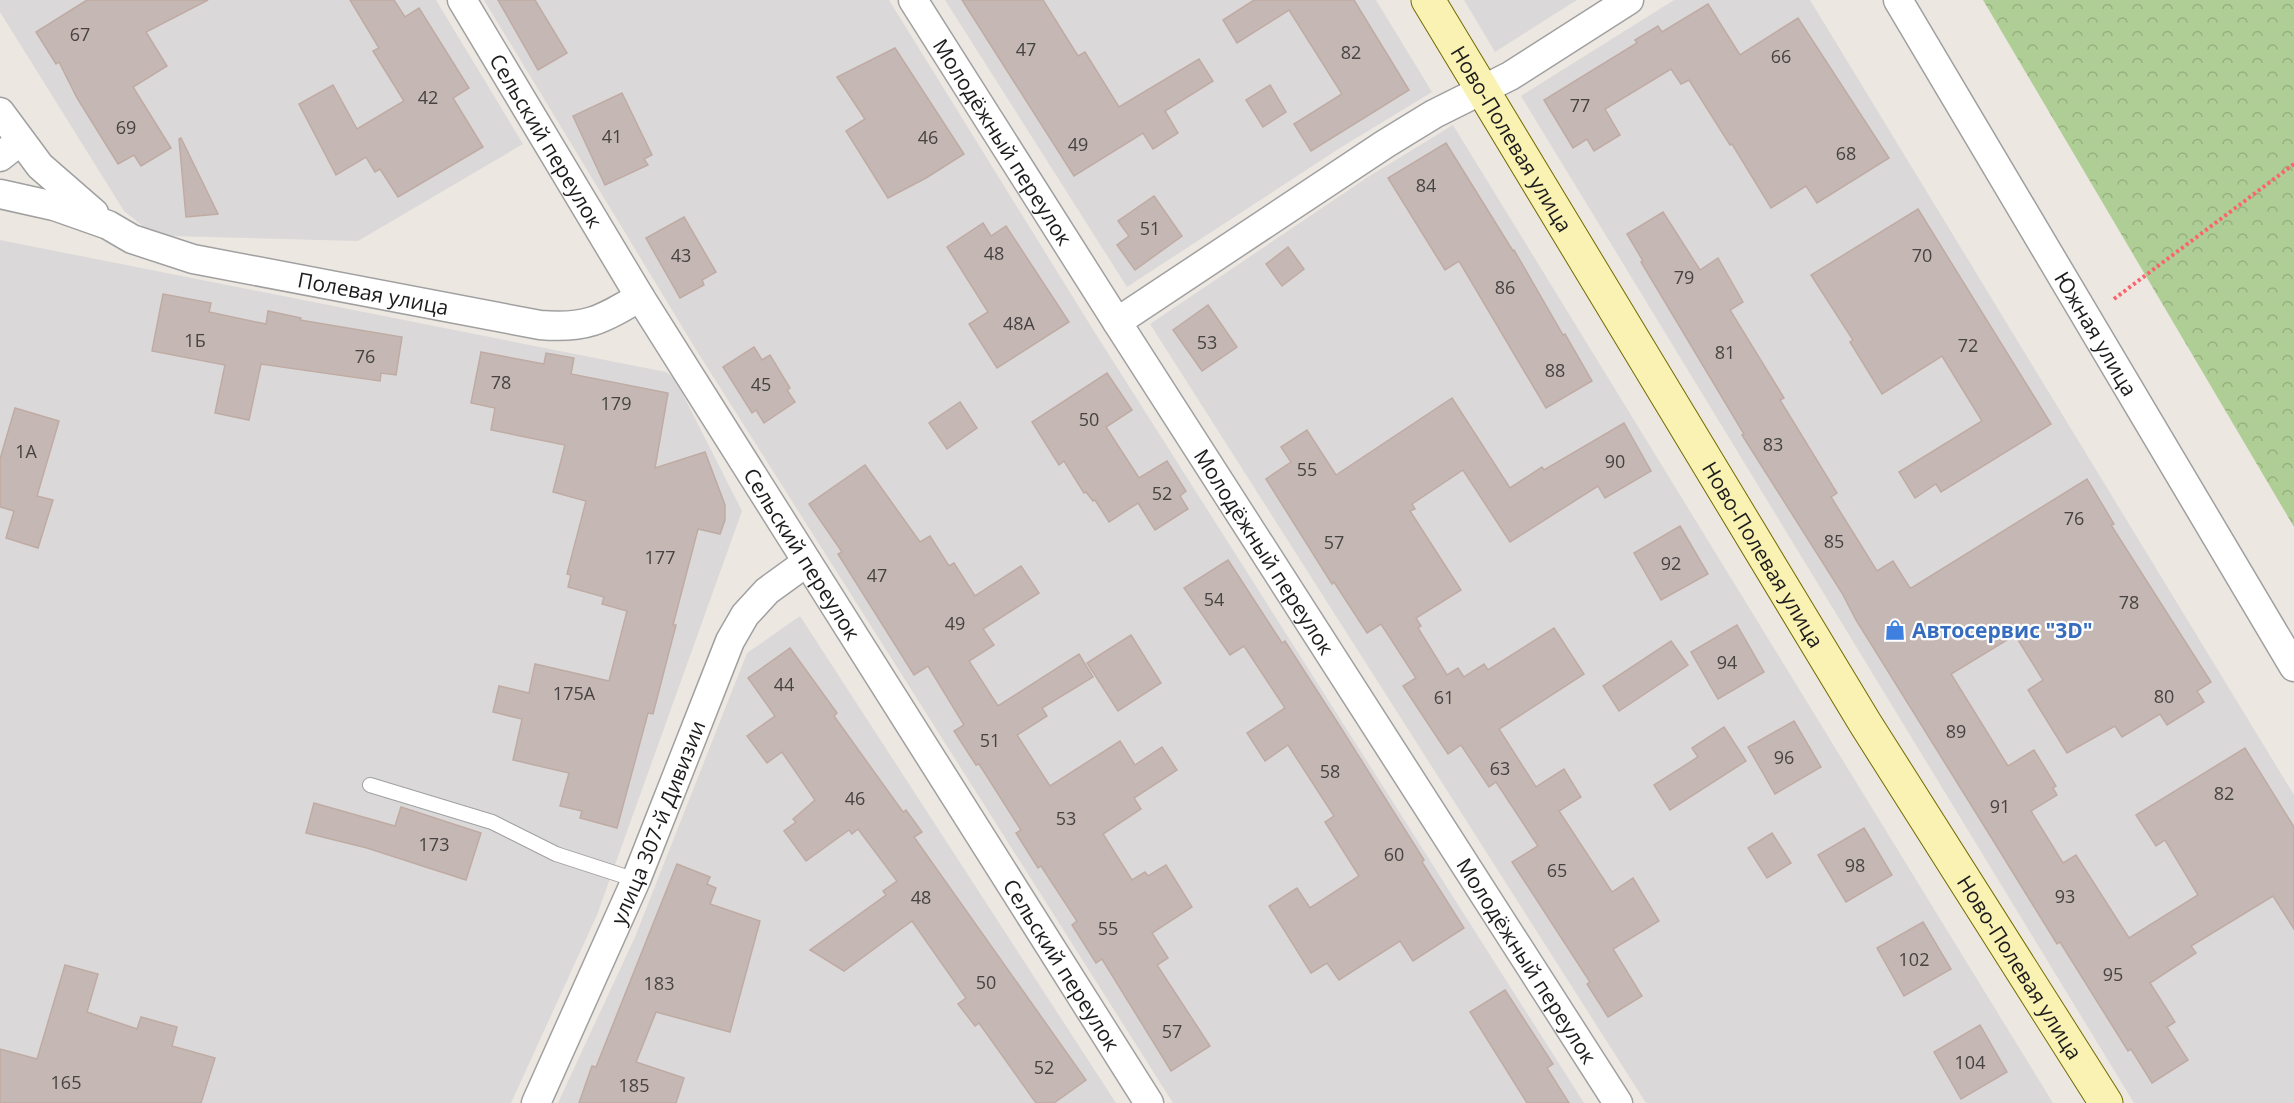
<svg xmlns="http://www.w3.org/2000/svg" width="2294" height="1103" font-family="'Open Sans',sans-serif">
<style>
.residential{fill:#dad8d9}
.forest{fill:url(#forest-crowns)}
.building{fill:#c5b8b4;stroke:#bfaba3;stroke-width:1.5}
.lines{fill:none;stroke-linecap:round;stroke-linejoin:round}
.lane-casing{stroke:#a0a0a0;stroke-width:16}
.street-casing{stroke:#a0a0a0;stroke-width:31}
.secondary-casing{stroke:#726c03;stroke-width:35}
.path{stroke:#fb646d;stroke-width:4;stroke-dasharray:3 3;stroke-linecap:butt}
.lane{stroke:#fff;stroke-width:14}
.street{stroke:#fff;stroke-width:28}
.secondary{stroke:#faf2b2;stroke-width:33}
.labels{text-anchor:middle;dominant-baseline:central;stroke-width:4.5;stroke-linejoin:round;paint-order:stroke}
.number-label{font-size:18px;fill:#464342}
.street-label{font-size:21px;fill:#1c1c1c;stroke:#fff}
.shop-label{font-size:21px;font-weight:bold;fill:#366cbe;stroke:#fff;text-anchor:start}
</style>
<defs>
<pattern id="forest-crowns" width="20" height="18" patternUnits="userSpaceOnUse" patternTransform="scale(1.5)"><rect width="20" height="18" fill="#afce95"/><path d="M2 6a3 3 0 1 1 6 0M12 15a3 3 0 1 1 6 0" fill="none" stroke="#96b080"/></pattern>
</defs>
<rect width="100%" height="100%" fill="#ede7e1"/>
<!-- residential -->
<g class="residential">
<path d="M0 0H436L523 144 358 241 171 236 144 227 124 211 0 12Z"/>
<path d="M484 0H889L1092 328 1584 1103H1173L695 348Z"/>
<path d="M945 0H1376L1432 92 1340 148 1127 287Z"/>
<path d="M1464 0H1577L1495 52Z"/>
<path d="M1674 0H1810L2294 795V1103H2134L1521 96Z"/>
<path d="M1453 125 2053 1103H1646L1150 324 1368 177Z"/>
<path d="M0 240 666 372 675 379 742 511 597 915 511 1103H0Z"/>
<path d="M800 616 1116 1103H558L635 937 747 653Z"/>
</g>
<!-- forest -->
<path class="forest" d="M1983 0H2294V527Z"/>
<!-- building -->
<g class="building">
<path d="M87 0H208L146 32 167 66 133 87 171 148 141 166 134 155 118 164 77 98 59 62 56 64 36 32Z"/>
<path d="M350 0H394L405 17 419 8 469 88 453 98 483 147 398 197 380 169 375 172 366 157 336 175 299 104 333 85 357 129 404 101 373 51 379 48Z"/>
<path d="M498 0H535L567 53 538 70Z"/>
<path d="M962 0H1043L1078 56 1085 52 1119 107 1199 59 1213 81 1165 111 1178 133 1153 149 1143 133 1074 176Z"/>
<path d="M1254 0H1354L1409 90 1311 151 1294 124 1342 94 1289 10 1237 43 1223 20Z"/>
<path d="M1708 4 1740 55 1798 18 1889 158 1817 203 1806 186 1771 208 1732 144 1730 145 1689 80 1681 84 1671 69 1605 109 1620 135 1594 151 1587 139 1573 148 1544 100 1637 43 1635 40 1658 26 1662 32Z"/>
<path d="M895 48 964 154 926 178 888 198 846 131 865 119 837 77Z"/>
<path d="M1270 85 1286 112 1263 127 1246 100Z"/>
<path d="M622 93 652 155 644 159 648 165 605 185 573 116Z"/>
<path d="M181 138 218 214 186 217 179 139Z"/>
<path d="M1446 143 1513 251 1514 250 1563 335 1565 334 1592 381 1546 408 1459 261 1445 270 1388 178Z"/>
<path d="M1154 196 1182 236 1135 270 1117 245 1129 236 1118 221Z"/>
<path d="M1918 209 2051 424 1941 492 1936 484 1915 498 1899 472 1982 421 1942 356 1882 394 1850 342 1853 340 1811 275Z"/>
<path d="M1663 212 1700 270 1718 258 1743 302 1730 310 1784 398 1780 400 1837 493 1831 497 1877 571 1893 561 1910 588 1913 587 2087 479 2114 524 2111 525 2211 682 2197 691 2204 702 2167 725 2160 714 2122 737 2115 726 2067 753 2028 690 2043 680 2015 635 1951 674 2008 766 2034 750 2056 786 2053 788 2057 795 2031 811 2063 863 2076 855 2129 938 2198 895 2165 840 2156 846 2136 815 2245 748 2294 827V929L2273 896 2191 946 2196 953 2150 983 2175 1022 2167 1027 2188 1060 2152 1083 2131 1049 2128 1051 2060 942 2057 944 1991 837 1856 620 1842 593 1742 435 1744 434 1641 262 1643 261 1627 234Z"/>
<path d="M684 217 716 272 702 280 704 285 680 298 646 238Z"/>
<path d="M983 223 991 236 1006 226 1069 322 997 368 969 324 988 312 947 247Z"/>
<path d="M1288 247 1304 269 1282 286 1266 264Z"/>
<path d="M163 294 211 303 209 312 266 324 268 311 301 318 300 320 402 337 396 375 381 373 380 381 261 364 249 420 215 413 225 365 152 351Z"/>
<path d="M1208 305 1237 347 1202 371 1173 330Z"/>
<path d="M754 347 762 360 770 355 790 388 787 390 795 402 764 423 756 410 752 413 723 367Z"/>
<path d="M481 352 544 364 546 353 574 358 571 374 668 393 655 468 705 452 725 505V520L720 534 698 529 673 625H676L653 714 648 713 617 828 580 818 582 811 560 806 569 773 513 760 522 719 493 712 499 686 529 693 535 664 609 681 627 611 602 604 604 597 568 587 571 575 567 574 586 501 553 492 565 445 491 430 495 408 471 403Z"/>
<path d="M1107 373 1132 410 1106 427 1139 478 1167 461 1186 491 1180 496 1188 509 1155 530 1138 503 1109 522 1095 500 1093 501 1086 492 1084 493 1064 461 1059 465 1032 422Z"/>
<path d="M1452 398 1510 488 1542 467 1544 470 1624 423 1651 471 1605 498 1598 486 1510 542 1463 470 1412 504 1415 509 1410 511 1461 590 1416 618 1421 626 1418 628 1447 675 1458 668 1464 677 1484 664 1488 670 1554 628 1584 674 1499 729 1536 787 1564 769 1581 797 1559 811 1612 892 1633 878 1659 921 1613 949 1642 996 1608 1017 1587 984 1590 982 1512 862 1538 846 1496 782 1489 787 1461 745 1448 754 1403 686 1416 678 1381 624 1367 633 1334 582 1332 584 1266 479 1291 462 1281 447 1307 430 1336 475Z"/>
<path d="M960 402 977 428 947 449 929 423Z"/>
<path d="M15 408 59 421 37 496 53 500 38 548 6 538 14 511 0 507V459Z"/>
<path d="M865 465 920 542 930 536 949 566 954 563 975 596 1021 566 1039 593 983 629 994 645 969 661 998 706 1079 654 1093 677 1042 708 1047 716 1017 735 1050 786 1120 741 1135 765 1162 747 1177 770 1134 798 1141 809 1103 834 1132 880 1145 872 1148 876 1166 865 1192 907 1152 933 1168 958 1157 965 1210 1046 1171 1071 1102 959 1096 963 1072 925 1077 921 1041 866 1038 868 1016 833 1021 830 979 764 976 765 954 731 964 725 928 666 914 675 838 554 842 552 809 504Z"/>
<path d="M1680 526 1708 574 1661 600 1634 553Z"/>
<path d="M1228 560 1282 643 1285 641 1341 728 1424 860 1422 862 1464 928 1413 961 1400 941 1339 980 1327 963 1311 973 1269 906 1297 888 1310 908 1359 876 1325 822 1334 816 1288 745 1265 761 1247 733 1285 708 1244 646 1230 655 1184 588Z"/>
<path d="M1737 625 1764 672 1718 699 1691 652Z"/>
<path d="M1131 635 1161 683 1118 711 1087 663Z"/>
<path d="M1671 641 1688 665 1619 711 1603 686Z"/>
<path d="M790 648 837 713 834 716 903 812 906 810 922 832 914 837 1086 1080 1054 1103H1036L979 1023 975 1026 958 1004 966 998 912 921 844 971 810 950 886 895 883 891 897 881 858 829 852 834 849 830 806 861 784 831 796 822 793 819 815 800 782 752 767 763 747 736 775 716 748 678Z"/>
<path d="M1794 721 1821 767 1775 794 1748 747Z"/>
<path d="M1724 727 1746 761 1670 810 1654 785 1698 757 1692 748Z"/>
<path d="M314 803 395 826 401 807 481 833 466 880 367 848 306 833Z"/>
<path d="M1864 828 1892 875 1846 902 1818 855Z"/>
<path d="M1772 833 1791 863 1767 878 1748 848Z"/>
<path d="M677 864 710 877 707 884 716 888 710 904 760 921 730 1032 656 1012 636 1062 684 1078 676 1103H579L592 1066 596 1067Z"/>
<path d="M1923 922 1951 969 1904 996 1877 948Z"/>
<path d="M65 965 98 974 87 1012 137 1029 141 1017 177 1027 172 1046 215 1058 201 1103H0V1049L37 1059Z"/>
<path d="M1505 990 1553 1064 1547 1068 1569 1103H1527L1470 1012Z"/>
<path d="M1980 1025 2007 1072 1961 1099 1934 1052Z"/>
</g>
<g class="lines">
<!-- lane casing -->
<g class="lane-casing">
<path id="lane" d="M370 785 492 822 556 854 636 880"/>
</g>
<!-- street casing -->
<g class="street-casing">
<g id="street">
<path id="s1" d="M462 0 640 297 1149 1103"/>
<path id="s2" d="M913 0 1117 322 1618 1103"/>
<path id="s3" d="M1898 0 2294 667"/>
<path d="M0 112 40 166 94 213"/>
<path d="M0 157 20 141"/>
<path id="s4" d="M0 194 54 206 108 225 132 239 193 259 540 325C586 329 601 320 640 297"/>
<path d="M1117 322 1385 144 1434 114 1510 76 1629 0"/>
<path id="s5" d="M536 1103 636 880 730 641 745 615 767 591 807 562"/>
</g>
</g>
<!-- secondary casing -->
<g class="secondary-casing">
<g id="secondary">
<path id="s6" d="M1428 0 1865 723 2106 1103"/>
</g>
</g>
<!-- path -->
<path class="path" d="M2114 299 2294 164"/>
<!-- lane -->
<use href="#lane" class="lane"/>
<!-- street -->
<use href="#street" class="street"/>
<!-- secondary -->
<use href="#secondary" class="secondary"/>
</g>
<!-- icons -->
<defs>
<g id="shop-bare" transform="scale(1.62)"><path d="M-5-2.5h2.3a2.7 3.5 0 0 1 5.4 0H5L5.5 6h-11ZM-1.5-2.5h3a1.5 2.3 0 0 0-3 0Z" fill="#3f7fe0" stroke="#fff" stroke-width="2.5" paint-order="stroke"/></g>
</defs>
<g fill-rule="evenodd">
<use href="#shop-bare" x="1895" y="630"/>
</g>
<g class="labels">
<!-- number labels -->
<g class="number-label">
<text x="80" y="34">67</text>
<text x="1026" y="49">47</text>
<text x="1351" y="52">82</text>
<text x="1781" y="56">66</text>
<text x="428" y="97">42</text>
<text x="1580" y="105">77</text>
<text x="126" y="127">69</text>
<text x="612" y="136">41</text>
<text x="928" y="137">46</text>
<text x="1078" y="144">49</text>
<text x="1846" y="153">68</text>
<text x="1426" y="185">84</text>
<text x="1150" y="228">51</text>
<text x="994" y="253">48</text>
<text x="681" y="255">43</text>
<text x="1922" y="255">70</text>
<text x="1684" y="277">79</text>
<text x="1505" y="287">86</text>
<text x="1019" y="323">48А</text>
<text x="195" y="340">1Б</text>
<text x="1207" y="342">53</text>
<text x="1968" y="345">72</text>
<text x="1725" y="352">81</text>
<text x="365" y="356">76</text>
<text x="1555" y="370">88</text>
<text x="501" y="382">78</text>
<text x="761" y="384">45</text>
<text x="616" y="403">179</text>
<text x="1089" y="419">50</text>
<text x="1773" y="444">83</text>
<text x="26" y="451">1А</text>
<text x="1615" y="461">90</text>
<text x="1307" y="469">55</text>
<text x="1162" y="493">52</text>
<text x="2074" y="518">76</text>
<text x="1834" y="541">85</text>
<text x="1334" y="542">57</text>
<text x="660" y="557">177</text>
<text x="1671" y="563">92</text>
<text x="877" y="575">47</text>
<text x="1214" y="599">54</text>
<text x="2129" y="602">78</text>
<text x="955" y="623">49</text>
<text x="1727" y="662">94</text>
<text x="784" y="684">44</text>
<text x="574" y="693">175А</text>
<text x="2164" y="696">80</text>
<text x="1444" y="697">61</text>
<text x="1956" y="731">89</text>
<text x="990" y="740">51</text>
<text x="1784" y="757">96</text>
<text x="1500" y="768">63</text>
<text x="1330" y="771">58</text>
<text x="2224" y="793">82</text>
<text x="855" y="798">46</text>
<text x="2000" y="806">91</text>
<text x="1066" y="818">53</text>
<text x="434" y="844">173</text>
<text x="1394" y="854">60</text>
<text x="1855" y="865">98</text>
<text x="1557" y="870">65</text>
<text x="2065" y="896">93</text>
<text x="921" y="897">48</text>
<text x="1108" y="928">55</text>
<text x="1914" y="959">102</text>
<text x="2113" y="974">95</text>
<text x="986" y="982">50</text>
<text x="659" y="983">183</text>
<text x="1172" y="1031">57</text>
<text x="1970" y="1062">104</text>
<text x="1044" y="1067">52</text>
<text x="66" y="1082">165</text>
<text x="634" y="1085">185</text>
</g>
<!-- street labels -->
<g class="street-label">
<text stroke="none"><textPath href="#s6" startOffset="162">Ново-Полевая улица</textPath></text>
<text stroke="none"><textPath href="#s1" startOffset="164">Сельский переулок</textPath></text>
<text stroke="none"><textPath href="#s2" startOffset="168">Молодёжный переулок</textPath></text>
<text stroke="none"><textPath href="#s4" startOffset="388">Полевая улица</textPath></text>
<text stroke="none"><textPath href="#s3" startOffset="388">Южная улица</textPath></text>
<text stroke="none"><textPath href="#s2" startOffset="654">Молодёжный переулок</textPath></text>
<text stroke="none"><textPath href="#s1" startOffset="650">Сельский переулок</textPath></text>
<text stroke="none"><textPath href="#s6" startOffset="648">Ново-Полевая улица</textPath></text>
<text stroke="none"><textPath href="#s5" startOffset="306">улица 307-й Дивизии</textPath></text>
<text stroke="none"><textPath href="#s2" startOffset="1140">Молодёжный переулок</textPath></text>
<text stroke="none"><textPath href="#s1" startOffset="1136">Сельский переулок</textPath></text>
<text stroke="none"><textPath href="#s6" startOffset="1134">Ново-Полевая улица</textPath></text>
</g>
<!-- shop labels -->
<g class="shop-label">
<text x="1912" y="630">Автосервис "3D"</text>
</g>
</g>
</svg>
